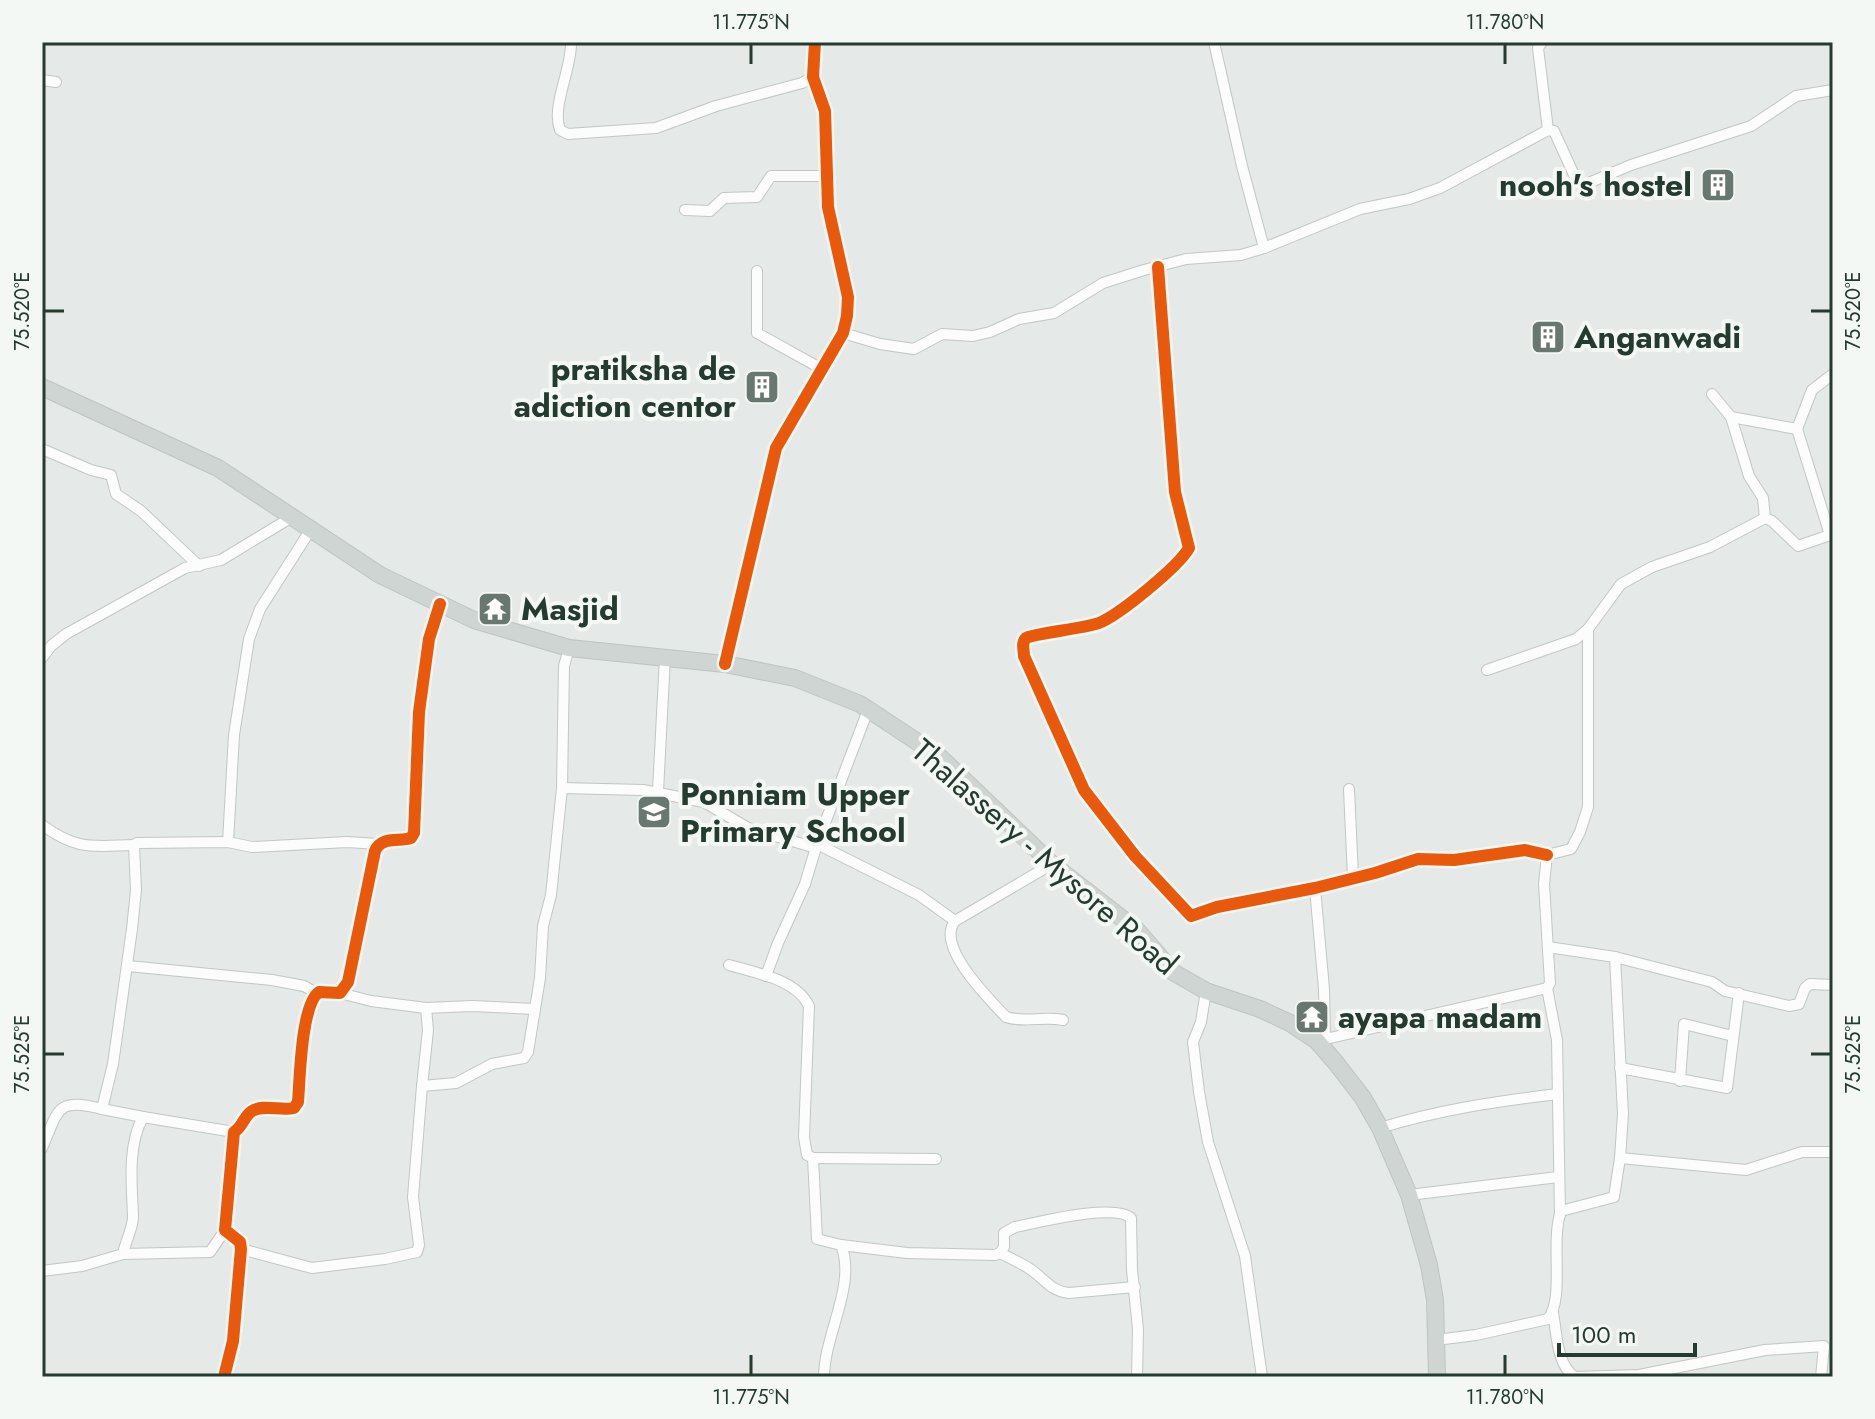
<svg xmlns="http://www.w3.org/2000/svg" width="1875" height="1419" font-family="Jost,sans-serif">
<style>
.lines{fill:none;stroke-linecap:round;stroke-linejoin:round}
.street-casing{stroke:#c2c6c4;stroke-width:12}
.secondary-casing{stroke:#c1c7c4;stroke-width:16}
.primary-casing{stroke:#bdc5c1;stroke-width:18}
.street{stroke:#fbfcfb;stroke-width:10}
.secondary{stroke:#fbfcfb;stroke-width:14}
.primary{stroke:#ced5d2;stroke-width:16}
.cycleway-casing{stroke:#f3f8f5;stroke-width:17}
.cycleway{stroke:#e8590c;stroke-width:12}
.ticks{fill:none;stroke:#253b30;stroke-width:3}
.labels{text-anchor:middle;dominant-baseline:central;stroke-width:8;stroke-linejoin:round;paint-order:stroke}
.poi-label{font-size:32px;font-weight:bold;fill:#253b30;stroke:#f3f8f5;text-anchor:start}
.street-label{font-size:32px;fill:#253b30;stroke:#f3f8f5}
.neatline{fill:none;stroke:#253b30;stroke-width:3}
.ticks-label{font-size:20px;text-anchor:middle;fill:#253b30}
</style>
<rect width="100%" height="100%" fill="#e5e9e7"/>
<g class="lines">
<!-- street casing -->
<g class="street-casing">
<g id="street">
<path d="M571 42C572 69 551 106 560 130L568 134 656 128 716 106 802 83 813 77"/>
<path d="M1542 42 1538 48 1548 130"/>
<path d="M42 80 56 82"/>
<path d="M685 210 710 211 724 198 757 197 771 176H827"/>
<path d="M1264 248 1360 209 1409 199 1440 188 1548 130 1554 131 1575 177 1579 183 1586 184 1631 165 1751 126 1796 96 1833 90"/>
<path d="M1158 267 1175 492 1189 548C1178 567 1119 615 1099 623 1086 628 1032 634 1026 638 1021 643 1024 650 1024 656L1084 790 1135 856 1191 916 1217 907 1315 888 1375 873 1418 859 1454 860 1525 850 1547 855"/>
<path d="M757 271V333L822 369"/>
<path d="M843 333 880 344 914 349 942 334 973 336 990 332 1019 319 1054 313 1103 283 1144 270 1186 259 1241 255 1264 248 1242 166 1214 42"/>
<path d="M1712 394 1731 417"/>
<path d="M42 449 91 470 111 475 116 494 141 511 199 566"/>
<path d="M1765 518 1763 498 1749 476 1731 417 1797 429"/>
<path d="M1830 535 1797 429 1812 390 1833 374"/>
<path d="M42 658 51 646 66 634 185 568 221 560 292 517"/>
<path d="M725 664 776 448 843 333 847 316 848 297 828 207 825 111 813 77 815 42"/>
<path d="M1487 670 1576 639 1588 629"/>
<path d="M562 788 643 790 704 802 748 828 816 848"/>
<path d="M1349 789 1353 877"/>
<path d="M658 791 665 657"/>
<path d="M42 825C78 851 92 846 134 845"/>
<path d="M228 842 234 735 249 639 260 609 311 529"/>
<path d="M817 844 919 895 955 921 1052 864"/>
<path d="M1315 888 1324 989 1325 1039"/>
<path d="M955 921C935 946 989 999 1006 1017 1024 1023 1043 1016 1063 1020"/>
<path d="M1548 947 1615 957 1623 1114 1620 1158"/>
<path d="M1615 957 1712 982 1725 991 1789 1006 1799 1004 1805 988 1810 984 1833 985"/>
<path d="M729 965C756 973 796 979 809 1006L804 1137 807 1155 813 1158 817 1239 841 1245C857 1284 824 1335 824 1377"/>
<path d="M128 966 272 980 304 986 316 993"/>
<path d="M766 976 778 943 805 884 817 844 868 710"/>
<path d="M1547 988 1557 1040 1560 1215"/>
<path d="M1206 991 1201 1022 1193 1042 1199 1092 1208 1142 1245 1256 1262 1377"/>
<path d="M340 993 371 1001 426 1008 472 1006 535 1009"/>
<path d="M1317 1041 1547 988 1550 983 1544 884 1547 855 1571 849 1580 832 1588 807V629L1621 584 1652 567 1710 547 1765 518 1772 521 1798 546 1833 534"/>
<path d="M1620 1068 1727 1088 1739 993"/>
<path d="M1680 1081 1684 1024 1733 1036"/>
<path d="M422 1086 428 1030 426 1008"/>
<path d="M143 1117 102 1109 113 1064 132 929 136 890 134 845 137 843 228 842 252 847 347 842 378 844"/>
<path d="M1380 1128C1438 1110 1497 1101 1558 1094"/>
<path d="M42 1148C59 1110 55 1097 102 1109"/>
<path d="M813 1158 936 1159"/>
<path d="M1409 1195 1558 1177"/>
<path d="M841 1245 907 1253 995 1255 1000 1253 1004 1247V1233L1015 1227C1040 1222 1114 1203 1131 1218L1132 1270 1138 1329 1137 1377"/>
<path d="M241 1249 312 1268 385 1259 417 1252 419 1245 413 1197 422 1086 456 1083 492 1064 524 1058 528 1052 540 978 543 926 551 895 562 788 564 666 569 648"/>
<path d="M1000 1253C1010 1258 1021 1263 1030 1269 1045 1279 1050 1291 1069 1293L1135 1287"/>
<path d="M123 1254C125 1242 133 1228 133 1217 132 1185 127 1146 143 1117L234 1132"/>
<path d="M42 1271 82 1266 123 1254 210 1252 225 1230"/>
<path d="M1553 1313C1557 1332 1556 1365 1575 1377L1639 1375 1765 1350 1824 1346 1821 1377"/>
<path d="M1436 1340 1476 1335 1548 1319C1565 1298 1550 1241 1561 1211L1614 1197 1620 1158 1746 1170 1802 1152H1833"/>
</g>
</g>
<!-- secondary casing -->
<g class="secondary-casing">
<path id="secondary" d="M224 1377 233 1341 241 1249 240 1242 225 1230 234 1132C243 1127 243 1117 252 1111 263 1104 281 1111 294 1108L298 1102C300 1078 301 1005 319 992L340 993 348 982 375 851C381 836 398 842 411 838L414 833 419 712 429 639 440 604"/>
</g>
<!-- primary casing -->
<g class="primary-casing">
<path id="primary" d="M42 387 218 468 380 575 474 620 569 648 725 664 795 678 860 704 916 741 942 759 1052 864 1137 930 1173 972 1206 991 1260 1009 1290 1023 1317 1041 1336 1063 1363 1098 1380 1128 1409 1195 1429 1265 1435 1300 1437 1377"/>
</g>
<!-- street -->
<use href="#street" class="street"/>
<!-- secondary -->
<use href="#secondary" class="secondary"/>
<!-- primary -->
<use href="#primary" class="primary"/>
<!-- cycleway casing -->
<g class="cycleway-casing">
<g id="cycleway">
<path d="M1158 267 1175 492 1189 548C1178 567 1119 615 1099 623 1086 628 1032 634 1026 638 1021 643 1024 650 1024 656L1084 790 1135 856 1191 916 1217 907 1315 888 1375 873 1418 859 1454 860 1525 850 1547 855"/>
<path d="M725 664 776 448 843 333 847 316 848 297 828 207 825 111 813 77 815 42"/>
<path d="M224 1377 233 1341 241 1249 240 1242 225 1230 234 1132C243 1127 243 1117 252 1111 263 1104 281 1111 294 1108L298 1102C300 1078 301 1005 319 992L340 993 348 982 375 851C381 836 398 842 411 838L414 833 419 712 429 639 440 604"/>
</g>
</g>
<!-- cycleway -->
<use href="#cycleway" class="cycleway"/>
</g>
<!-- ticks -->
<path class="ticks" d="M751 44V64M1505 44V64M44 311H64M1811 311H1831M44 1054H64M1811 1054H1831M751 1355V1375M1505 1355V1375"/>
<!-- icons -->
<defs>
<g id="building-square" transform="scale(1.8)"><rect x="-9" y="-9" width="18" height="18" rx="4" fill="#687870" stroke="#f3f8f5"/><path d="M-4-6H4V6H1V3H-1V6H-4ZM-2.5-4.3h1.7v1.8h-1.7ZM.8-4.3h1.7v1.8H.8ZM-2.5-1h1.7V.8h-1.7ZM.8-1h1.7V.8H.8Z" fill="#fff"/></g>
<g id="temple-square" transform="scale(1.8)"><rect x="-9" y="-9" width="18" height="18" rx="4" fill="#687870" stroke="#f3f8f5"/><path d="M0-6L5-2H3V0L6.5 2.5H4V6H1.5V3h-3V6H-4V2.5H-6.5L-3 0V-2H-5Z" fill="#fff"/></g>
<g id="school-square" transform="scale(1.8)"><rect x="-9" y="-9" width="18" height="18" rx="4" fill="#687870" stroke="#f3f8f5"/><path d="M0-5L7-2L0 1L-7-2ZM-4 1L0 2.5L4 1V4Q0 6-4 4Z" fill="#fff"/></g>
</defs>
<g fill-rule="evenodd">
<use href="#building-square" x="1718" y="185"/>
<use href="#building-square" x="1548" y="337"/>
<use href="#building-square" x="762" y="387"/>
<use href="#temple-square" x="495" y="609"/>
<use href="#school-square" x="654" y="812"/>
<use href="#temple-square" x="1312" y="1017"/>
</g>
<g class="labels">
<!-- poi labels -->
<g class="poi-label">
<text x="1692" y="185" text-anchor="end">nooh's hostel</text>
<text x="1574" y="337">Anganwadi</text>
<text x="736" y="369" text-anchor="end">pratiksha de<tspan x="736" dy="37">adiction centor</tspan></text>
<text x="521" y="609">Masjid</text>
<text x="680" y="794">Ponniam Upper<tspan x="680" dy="37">Primary School</tspan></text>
<text x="1338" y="1017">ayapa madam</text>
</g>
<!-- street labels -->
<g class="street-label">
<text transform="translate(1045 857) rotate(41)">Thalassery - Mysore Road</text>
</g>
</g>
<!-- border -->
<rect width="1875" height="1419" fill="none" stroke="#f3f8f5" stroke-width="88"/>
<!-- scale -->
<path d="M1559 1343v12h136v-12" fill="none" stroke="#253b30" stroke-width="4"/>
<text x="1571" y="1343" font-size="24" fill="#253b30" stroke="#f3f8f5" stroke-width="6" paint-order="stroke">100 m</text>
<rect x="44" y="44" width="1787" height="1331" class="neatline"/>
<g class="ticks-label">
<text x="751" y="29">11.775°N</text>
<text x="1505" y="29">11.780°N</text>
<text transform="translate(1853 311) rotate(-90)" y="7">75.520°E</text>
<text transform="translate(22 311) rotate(-90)" y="7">75.520°E</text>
<text transform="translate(1853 1054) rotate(-90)" y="7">75.525°E</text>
<text transform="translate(22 1054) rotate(-90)" y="7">75.525°E</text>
<text x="751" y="1404">11.775°N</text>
<text x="1505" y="1404">11.780°N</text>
</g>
</svg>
